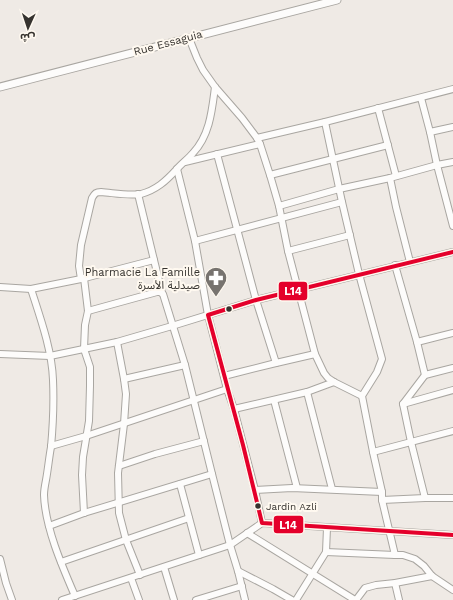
<svg xmlns="http://www.w3.org/2000/svg" width="453" height="600" font-family="'Work Sans','Noto Sans Arabic',sans-serif">
<style>
.lines{fill:none;stroke-linecap:round;stroke-linejoin:round}
.minor-casing{stroke:#a9a6a1;stroke-width:8}
.tertiary-casing{stroke:#a9a6a1;stroke-width:9}
.minor{stroke:#fdfcfb;stroke-width:6}
.tertiary{stroke:#fdfcfb;stroke-width:7}
.bus-1-casing{stroke:#fff9f0;stroke-width:7}
.bus-1{stroke:#e4002b;stroke-width:4}
.bus-dot{fill:#36332f;stroke:#fff9f0;stroke-width:1.5}
.labels{text-anchor:middle;dominant-baseline:central;stroke-width:4;stroke-linejoin:round;paint-order:stroke}
.bus-label{font-size:10px;fill:#36332f;stroke:#fff9f0;text-anchor:start}
.street-label{font-size:11px;fill:#36332f;stroke:#fff9f0}
.poi-label{font-size:11px;fill:#36332f;stroke:#fff9f0;text-anchor:end}
.line-badge{stroke:#fff9f0;stroke-width:1.5}
.badge-label{font-size:11px;text-anchor:middle;font-weight:bold;fill:#fff}
</style>
<rect width="100%" height="100%" fill="#efeae5"/>
<g class="lines">
<!-- minor casing -->
<g class="minor-casing">
<g id="minor">
<path d="M189 38 197 58 203 70 215 87 242 118 257 138 260 144 270 175 279 206 288 251 315 354 324 373 328 378 334 382 362 396"/>
<path d="M421 98 430 132 437 165 453 226"/>
<path d="M378 108 396 176"/>
<path d="M325 122 342 202 359 274 382 359 377 372 362 396 373 452 382 492V500L395 555H403L415 559 424 566 432 576 453 590"/>
<path d="M430 132 453 127"/>
<path d="M257 138 325 122 453 89"/>
<path d="M217 154 256 300 276 363"/>
<path d="M185 162 260 144"/>
<path d="M177 169 195 241 208 315 227 389 234 409 255 490 262 523"/>
<path d="M270 175 388 145"/>
<path d="M390 178 396 207 410 262"/>
<path d="M138 194 162 293"/>
<path d="M279 206 339 189 390 178 437 165 453 162"/>
<path d="M195 241 342 202"/>
<path d="M288 251 350 235"/>
<path d="M395 265 417 342 425 375"/>
<path d="M84 278 88 311 85 325 84 349 90 367V386L89 421 83 457 82 475 84 513"/>
<path d="M81 279 79 266 81 245 92 198C95 193 96 192 101 192 114 193 128 196 141 194 156 190 166 181 176 170 181 164 188 159 193 153 210 135 212 110 215 87"/>
<path d="M0 287 31 289 81 279 154 260"/>
<path d="M31 289C40 317 52 350 53 380 54 402 53 425 51 447 49 458 48 469 46 480 45 485 44 490 44 495 45 527 62 566 75 596"/>
<path d="M88 311 157 292H160L163 294 185 365 212 474 230 545 238 571 245 600"/>
<path d="M117 342 124 379 126 394 124 424 118 473 119 513 126 540 140 575"/>
<path d="M417 342 453 333"/>
<path d="M0 354 50 356 117 342 172 326 256 300 453 252"/>
<path d="M224 376 276 363 315 354"/>
<path d="M124 379 185 365"/>
<path d="M307 392 332 489"/>
<path d="M274 400 297 488"/>
<path d="M403 404 453 390"/>
<path d="M234 409 307 392 334 382"/>
<path d="M51 446 86 436 227 389"/>
<path d="M373 452 453 431"/>
<path d="M119 466 155 454 204 441"/>
<path d="M180 484 199 555"/>
<path d="M255 490 292 488 382 492"/>
<path d="M425 498 411 442 403 404 425 375 453 368"/>
<path d="M382 500 425 498H453"/>
<path d="M49 526 84 513 212 474"/>
<path d="M247 533 355 600"/>
<path d="M326 552 395 555"/>
<path d="M0 559 6 583 12 600"/>
<path d="M61 562 189 518"/>
<path d="M164 567 174 600"/>
<path d="M238 571 273 589 292 600"/>
<path d="M131 578 139 600"/>
<path d="M395 583 399 600"/>
<path d="M62 600 230 545 262 523 453 535"/>
<path d="M196 600 242 586"/>
<path d="M296 600 326 552 327 528"/>
<path d="M356 600 365 588 376 585 395 583 432 576"/>
</g>
</g>
<!-- tertiary casing -->
<g class="tertiary-casing">
<path id="tertiary" d="M0 87 337 0"/>
</g>
<!-- minor -->
<use href="#minor" class="minor"/>
<!-- tertiary -->
<use href="#tertiary" class="tertiary"/>
<!-- bus-1 casing -->
<g class="bus-1-casing">
<path id="bus-1" d="M453 252 256 300 208 315 243 445 262 523 453 535"/>
</g>
<!-- bus-1 -->
<use href="#bus-1" class="bus-1"/>
</g>
<!-- icons -->
<defs>
<g id="pharmacy-pin" transform="scale(1.15)"><path d="M0 17L-7.5 6A9.5 9.5 0 1 1 7.5 6Z" fill="#77736f" stroke="#fff9f0"/><path d="M-2-6h4v4h4v4h-4v4h-4v-4h-4v-4h4Z" fill="#fff"/></g>
</defs>
<g fill-rule="evenodd">
<use href="#pharmacy-pin" x="216" y="278"/>
</g>
<!-- markers -->
<g class="bus-dot">
<circle cx="229" cy="309" r="3.5"/>
<circle cx="258" cy="506" r="3.5"/>
</g>
<g class="labels">
<!-- bus labels -->
<g class="bus-label">
<text x="266" y="506">Jardin Azli</text>
</g>
<!-- street labels -->
<g class="street-label">
<text transform="translate(168 43) rotate(-15)">Rue Essaguia</text>
</g>
<!-- poi labels -->
<g class="poi-label">
<text x="200" y="272">Pharmacie La Famille<tspan x="200" dy="13">صيدلية الأسرة</tspan></text>
</g>
</g>
<g class="line-badge">
<rect x="278" y="281" width="30" height="20" rx="4" fill="#e4002b"/>
<rect x="273" y="515" width="31" height="19" rx="4" fill="#e4002b"/>
</g>
<g class="badge-label">
<text x="293" y="295">L14</text>
<text x="288" y="529">L14</text>
</g>
<!-- north arrow -->
<g transform="translate(28 28) rotate(183)" stroke="#fff9f0" stroke-width="3" paint-order="stroke">
<path d="M0-3L7 15L0 10L-7 15Z" fill="#36332f"/>
<text y="-6" font-size="11" font-weight="bold" text-anchor="middle" fill="#36332f">ش</text>
</g>
</svg>
